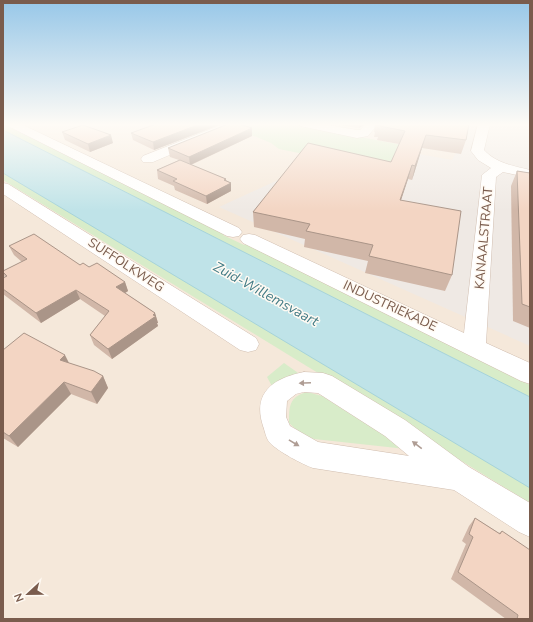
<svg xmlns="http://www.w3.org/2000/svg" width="533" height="622" font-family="'Nunito Sans',sans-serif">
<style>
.residential{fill:#f5e8da}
.industrial{fill:#efe9e4}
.green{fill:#d8ecc9}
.water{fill:#bfe3e8;stroke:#a5d3da}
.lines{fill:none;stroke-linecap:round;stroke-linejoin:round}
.street-casing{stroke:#d1beb0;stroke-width:1}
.street{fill:#fff;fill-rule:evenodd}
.wall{fill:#d1b7a8}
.shaded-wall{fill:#aa9588}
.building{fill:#f3d5c3;stroke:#aa9588}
.oneway{fill:#af9d94}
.labels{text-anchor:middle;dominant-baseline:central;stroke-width:3;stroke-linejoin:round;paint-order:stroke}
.street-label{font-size:13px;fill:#7a5c4d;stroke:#fffaf3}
.water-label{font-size:14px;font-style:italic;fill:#437c86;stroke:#fffaf3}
</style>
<rect width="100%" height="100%" fill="#fdf6ec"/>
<!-- residential -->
<rect class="residential" x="3" y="124" width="527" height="495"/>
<!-- industrial -->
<path class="industrial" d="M471 124H530V346L219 207 358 143 452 160Z"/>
<!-- green -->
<g class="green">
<path d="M3 124 225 234 223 235 244 245 246 244 530 385V397L3 130Z"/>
<path d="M241 124H294L407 146 388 171 279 149 271 143 239 130V125Z"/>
<path d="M3 172 530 487V503L3 180Z"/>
<path d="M284 363 301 375 273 388 267 377Z"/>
<path d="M307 392 322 396 406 449 314 439 300 433 289 423C289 406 289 397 307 392Z"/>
</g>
<!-- water -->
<path class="water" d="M3 130 530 397V488L3 173Z"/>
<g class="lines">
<!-- street casing -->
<g class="street-casing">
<g id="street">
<path d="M6 124H21L239 228 242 232 239 236 233 237 227 236 8 126Z"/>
<path d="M224 124H240L238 126 153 162H143L141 159 143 156Z"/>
<path d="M299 124H322L357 130H360L366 124H378L368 136 357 138 305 127 301 126Z"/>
<path d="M478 124H490L484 150C496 163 513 166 530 170V178L503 172 496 177 486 343 530 363V384L521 381 243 243 240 239 243 235 249 234 255 235 464 333 482 175 491 168 478 160 471 151Z"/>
<path d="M3 183 8 184 256 338 259 344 256 350 248 352 240 350 3 194Z"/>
<path d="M304 372 323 373 332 376 405 420 469 467 530 503V537L519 532 454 490 313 468C302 464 279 452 270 443 266 439 265 431 263 426 252 392 274 378 304 372ZM304 392 318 393 385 436 409 456 318 442 290 426 286 417 287 401 296 394Z"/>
</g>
</g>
<!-- street -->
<use href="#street" class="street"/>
</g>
<!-- wall -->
<g class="wall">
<path d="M332 124H365L359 128Z"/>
<path d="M375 124H469L466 140 461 154 422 148 412 180 408 179 401 200 452 275 445 291 365 273 368 261 304 247 305 239 254 227 253 212 391 162 399 144 377 140 378 137H374L375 132H374Z"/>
<path d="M219 125 154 150 133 140 131 133Z"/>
<path d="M62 132 113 143 90 152 65 140Z"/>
<path d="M252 136 191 165 226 179V180L231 183V191L207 204 175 190 174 186 158 179 157 170 179 160 170 157 168 148Z"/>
<path d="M517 171 530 173V328L513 321 511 186Z"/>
<path d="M9 246 89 267 125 282 128 291 125 293 155 313 158 323H157L158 326 112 359 94 345 90 335 105 316 80 299 41 323 3 294V278L5 277 3 273V271L22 262 14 255Z"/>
<path d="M3 350 69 363 103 376 108 388 97 404 71 394 18 447 3 438Z"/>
<path d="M475 518 499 533 502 531 530 619H506L451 579 466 544 462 541 469 526Z"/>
</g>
<!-- shaded-wall -->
<g class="shaded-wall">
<path d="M200 124H219V125L154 150 153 142Z"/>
<path d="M360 124H365L359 128Z"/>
<path d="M252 128V136L190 165 189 157Z"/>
<path d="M111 135 113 143 90 152 88 144Z"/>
<path d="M426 135 422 148 412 180 415 166Z"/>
<path d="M412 165 408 179 396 215 400 200Z"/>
<path d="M226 179V185L231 183V191L207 204 206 196Z"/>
<path d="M125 282 128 291 119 297 116 287Z"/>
<path d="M76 290 80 299 41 323 36 313Z"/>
<path d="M155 313 158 323H157L158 326 112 359 108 349Z"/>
<path d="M65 355 71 367 60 360Z"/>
<path d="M103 376 108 388 97 404 91 392Z"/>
<path d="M64 382 71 394 18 447 9 436Z"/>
</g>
<!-- building -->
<g class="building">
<path d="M156 124H200L153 142 131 133Z"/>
<path d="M228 124H239L252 128 189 157 168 148Z"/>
<path d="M378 124H469L466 140 426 135 415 166 412 165 400 200 461 211 452 275 369 256 373 245 306 231 310 224 253 212 308 143 391 162 405 131 380 126 381 124Z"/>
<path d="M83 125 111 135 88 144 62 132Z"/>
<path d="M180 160 226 179 224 180 231 183 206 196 173 181 177 179 157 170Z"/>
<path d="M517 171 530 173V307L522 304Z"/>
<path d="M34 234 80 265 83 263 89 267 97 263 125 282 116 287 155 313 153 315 156 316 108 349 90 335 109 311 76 290 36 313 3 289V278L7 276 3 272V271L27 259 9 246Z"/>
<path d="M24 333 65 355 60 360 94 371 103 376 91 392 64 382 9 436 3 432V350Z"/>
<path d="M475 518 500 534 502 531 530 550V619H517L518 615 458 572 473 537 469 534Z"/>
</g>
<!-- one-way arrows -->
<defs><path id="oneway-solid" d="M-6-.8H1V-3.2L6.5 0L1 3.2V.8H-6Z"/></defs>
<g class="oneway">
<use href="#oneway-solid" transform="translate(305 383) rotate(178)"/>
<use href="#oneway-solid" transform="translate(294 443) rotate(31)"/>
<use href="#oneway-solid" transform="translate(417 445) rotate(-143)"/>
</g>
<!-- sky -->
<linearGradient id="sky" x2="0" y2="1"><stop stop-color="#97c7e8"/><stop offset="0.59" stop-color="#fefbf6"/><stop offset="1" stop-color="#fefbf6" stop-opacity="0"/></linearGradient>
<rect width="533" height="211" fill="url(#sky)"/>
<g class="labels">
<!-- street labels -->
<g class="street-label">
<text transform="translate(484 238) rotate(-85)">KANAALSTRAAT</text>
<text transform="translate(126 265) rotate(33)">SUFFOLKWEG</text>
<text transform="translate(390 306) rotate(25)">INDUSTRIEKADE</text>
</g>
<!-- water labels -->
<g class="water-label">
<text transform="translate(266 294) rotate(29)">Zuid-Willemsvaart</text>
</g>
</g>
<!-- border -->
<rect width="533" height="622" fill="none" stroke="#7a5c4d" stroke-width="8"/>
<!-- north arrow -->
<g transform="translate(28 594) rotate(248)" stroke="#fffaf3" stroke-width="3" paint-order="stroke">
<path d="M0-3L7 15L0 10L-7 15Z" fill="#7a5c4d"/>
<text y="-6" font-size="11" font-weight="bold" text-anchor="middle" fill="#7a5c4d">N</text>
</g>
</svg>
